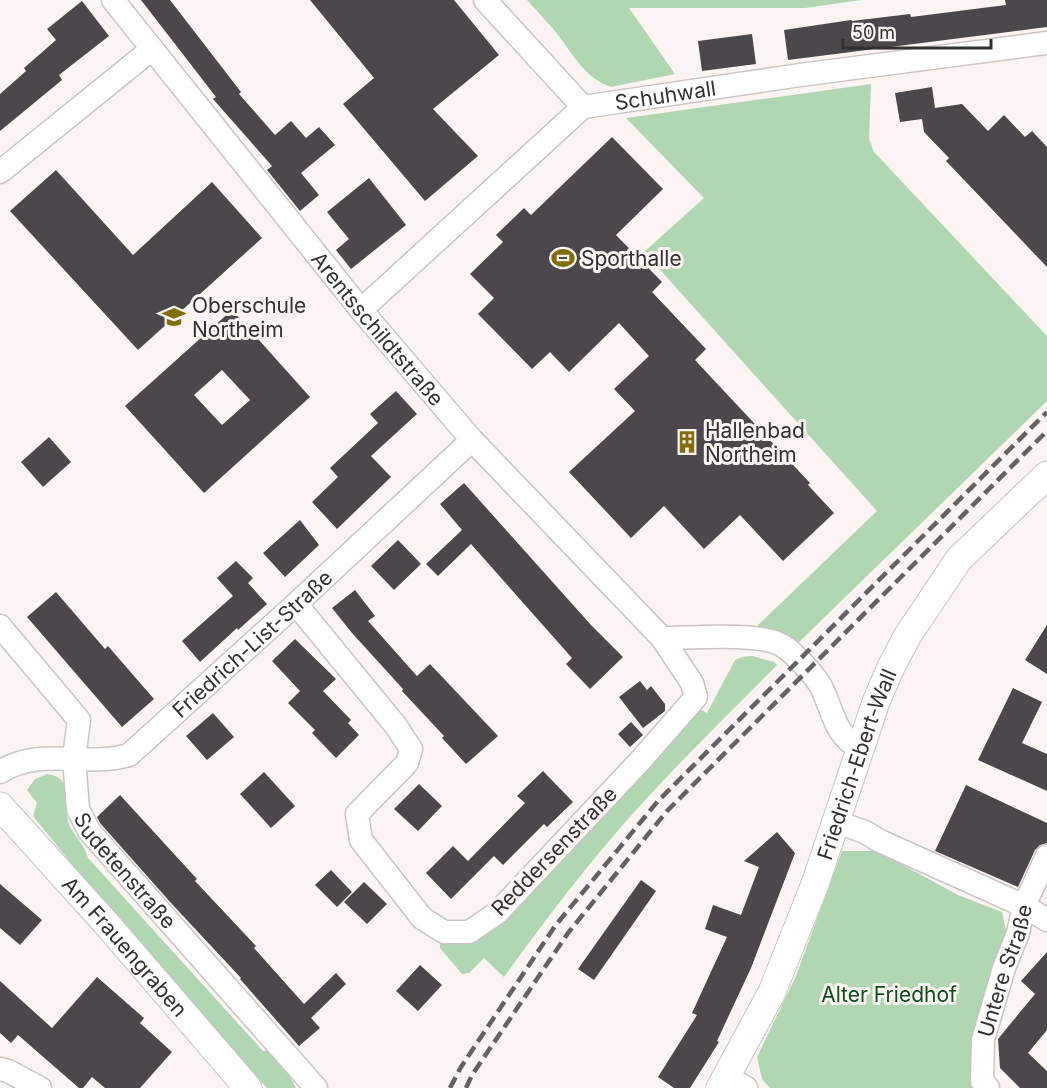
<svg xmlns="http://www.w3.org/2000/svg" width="1047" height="1088" font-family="Inter,sans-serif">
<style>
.green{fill:#b0d6b2}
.building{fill:#4b474b;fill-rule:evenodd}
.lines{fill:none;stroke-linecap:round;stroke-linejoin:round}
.minor-casing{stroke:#cbc4c2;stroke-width:25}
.major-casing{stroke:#cbc4c2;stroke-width:29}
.minor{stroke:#fff;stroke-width:22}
.major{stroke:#fff;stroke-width:27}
.rail{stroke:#64615f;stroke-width:4.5;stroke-dasharray:12 6;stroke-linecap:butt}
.labels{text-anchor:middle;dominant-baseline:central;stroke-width:6;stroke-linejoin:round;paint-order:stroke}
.street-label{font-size:21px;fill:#333130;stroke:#fbf4f2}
.poi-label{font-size:21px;fill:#333130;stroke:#fbf4f2;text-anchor:start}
.park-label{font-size:21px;fill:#0d4f1c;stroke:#fbf4f2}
</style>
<rect width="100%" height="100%" fill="#fbf4f2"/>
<!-- green -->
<g class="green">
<path d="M527 0H861L805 8H629L675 74 611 87C587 79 575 58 561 39 551 25 538 13 527 0Z"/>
<path d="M871 84 869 138 874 152 1047 336V401L797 644 755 628 877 511 644 252 704 198 626 118Z"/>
<path d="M752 656 774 662 777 665C730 713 682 759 637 809 589 862 546 919 504 977L484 958 469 973 462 974 440 948V943L445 940 460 942 700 709 707 713 735 660 742 657Z"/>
<path d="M47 774C75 778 63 801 68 821 70 832 84 842 88 858L263 1051 272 1050 285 1067 296 1088H267L84 879 33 816 37 803 27 790 35 779Z"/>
<path d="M842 851H877L958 895 1002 912 1008 940 975 1088H770L762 1079 757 1057 796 976Z"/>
</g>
<!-- building -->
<g class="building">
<path d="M141 0H170L241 92 239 94 275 135 291 121 306 138 319 127 335 145 301 173 319 195 300 211 267 170 272 166 213 99 216 97Z"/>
<path d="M310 0H454L499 55 433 109 478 156 425 201 343 104 374 78Z"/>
<path d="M1005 0H1047V27L788 60 784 30 851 20 852 21 910 14 911 17 1006 5Z"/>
<path d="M82 1 109 36 59 75 62 80 0 131V94L26 71 24 68 56 40 47 29Z"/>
<path d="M752 34 756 64 702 71 698 41Z"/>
<path d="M932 87 935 108 962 104 988 131 1004 115 1025 137 1032 131 1047 147V267L946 161 949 158 924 132 922 119 900 122 895 93Z"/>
<path d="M612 137 663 189 616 235 662 282 652 292 706 349 695 360 810 483 808 485 834 513 783 561 740 515 704 549 664 506 631 538 569 472 635 411 614 389 649 356 619 323 569 372 550 352 532 369 478 314 494 298 470 274 503 242 496 235 524 208 531 215Z"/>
<path d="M56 170 133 255 212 182 262 238 138 350 10 211Z"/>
<path d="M369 178 406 225 351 269 336 250 349 239 327 212Z"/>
<path d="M232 310 310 397 204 493 125 406ZM222 370 250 400 222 425 194 395Z"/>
<path d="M396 391 417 414 371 456 391 477 337 529 312 502 338 477 330 468 378 423 370 414Z"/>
<path d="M49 437 71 462 43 487 21 462Z"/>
<path d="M464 483 591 625 623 657 590 689 566 664 572 658 471 544 438 576 426 564 462 530 440 504Z"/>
<path d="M300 520 319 545 285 577 263 553Z"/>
<path d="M398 540 421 564 394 590 371 566Z"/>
<path d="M236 561 253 578 248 583 267 604 238 630 237 628 200 662 182 641 233 596 217 578Z"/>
<path d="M355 590 375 616 368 621 417 676 430 664 498 736 466 764 442 738 444 736 402 691 403 689 352 633 332 608Z"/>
<path d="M56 592 105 649 108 646 154 699 122 727 27 617Z"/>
<path d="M1047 625V674L1025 660Z"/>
<path d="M295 639 336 679 323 691 351 720 348 723 359 735 336 758 312 733 315 730 288 703 300 691 272 661Z"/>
<path d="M640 681 647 690 651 686 665 704V711L643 728 619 697Z"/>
<path d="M1013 688 1042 702 1022 743 1047 754V791L978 760Z"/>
<path d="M213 713 234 737 207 760 186 736Z"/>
<path d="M631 722 643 735 630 747 618 734Z"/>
<path d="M543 771 573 802 547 827 544 824 503 865 494 856 451 899 426 873 453 846 468 861 525 803 517 796Z"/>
<path d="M264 772 295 806 271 828 240 794Z"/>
<path d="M419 784 442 806 418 831 394 809Z"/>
<path d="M966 785 1047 823V843L1040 845 1035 850 1018 887 935 851Z"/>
<path d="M120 795 197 879 195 881 256 946 254 948 304 1004 336 973 346 984 311 1018 320 1028 299 1046 240 979 241 978 171 903 100 823 97 817Z"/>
<path d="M777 832 795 853 751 968 717 1041 719 1042 690 1088H674L658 1077 697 1015 692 1013 727 937 705 929 713 905 741 915 759 867 744 861Z"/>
<path d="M331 870 352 892 337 907 315 885Z"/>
<path d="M641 880 656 891 594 980 578 969Z"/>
<path d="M364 882 387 904 367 924 344 902Z"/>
<path d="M0 884 42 920 20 945 0 928Z"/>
<path d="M1047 952V1030L1028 1053 1047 1071V1088H1020L1000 1068 998 1039 1035 994 1021 981Z"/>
<path d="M420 965 442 985 418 1011 396 991Z"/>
<path d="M97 977 144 1018 140 1023 172 1052 140 1088H105L92 1077 83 1088H79L18 1035 11 1043 0 1033V981L52 1028Z"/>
</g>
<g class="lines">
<!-- minor casing -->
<g class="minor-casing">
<g id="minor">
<path id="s1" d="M113 0 361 310 472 440 662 638 692 683 696 697 640 761 497 913 469 932H444L422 918 361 840 357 814 407 763 411 749 396 726 296 604"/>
<path d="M485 0 583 107"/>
<path d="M0 172 152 49"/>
<path id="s2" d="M361 310 583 107 800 75 1047 43"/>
<path id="s3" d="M0 626 79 720 74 758 78 809 89 831 316 1088"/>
<path d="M662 638C691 638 752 633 777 643 788 647 795 656 802 663 811 672 820 682 824 693 834 716 836 736 861 749"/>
<path id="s4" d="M0 772C40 746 86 768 129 755L296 604 472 440"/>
<path d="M836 822 865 832 880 841 1024 906 1047 920"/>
<path d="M0 1069 8 1071 40 1088"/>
<path d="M728 1077 746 1088"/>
<path id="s5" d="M988 1088 982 1081 983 1040 1004 968 1018 933 1024 906 1047 856"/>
</g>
</g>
<!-- major casing -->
<g class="major-casing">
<g id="major">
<path id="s6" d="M0 806 105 922 248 1088"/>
<path id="s7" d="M720 1088 772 992 815 884 876 702 891 667 908 635 959 559 1047 475"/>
</g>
</g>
<!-- minor -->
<use href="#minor" class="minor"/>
<!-- major -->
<use href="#major" class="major"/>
<!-- rail -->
<g class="rail">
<path d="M450 1088 461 1067 555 926 658 801 1047 412"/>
<path d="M466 1088 472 1075 568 933 667 811 1047 431"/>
</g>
</g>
<!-- icons -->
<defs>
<g id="stadium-bare" transform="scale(1.8)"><path d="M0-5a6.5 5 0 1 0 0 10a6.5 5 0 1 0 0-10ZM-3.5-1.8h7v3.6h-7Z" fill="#826d0a" stroke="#fbf4f2" stroke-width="2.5" paint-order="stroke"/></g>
<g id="school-bare" transform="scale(1.8)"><path d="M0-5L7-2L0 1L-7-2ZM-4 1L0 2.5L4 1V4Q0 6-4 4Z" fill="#826d0a" stroke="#fbf4f2" stroke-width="2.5" paint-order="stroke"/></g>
<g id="building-bare" transform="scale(1.8)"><path d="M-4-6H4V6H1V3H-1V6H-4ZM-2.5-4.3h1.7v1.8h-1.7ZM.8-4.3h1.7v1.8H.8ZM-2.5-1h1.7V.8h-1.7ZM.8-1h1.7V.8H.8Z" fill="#826d0a" stroke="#fbf4f2" stroke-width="2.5" paint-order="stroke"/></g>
</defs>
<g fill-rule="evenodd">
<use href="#stadium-bare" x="563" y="258"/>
<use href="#school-bare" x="174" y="317"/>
<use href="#building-bare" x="687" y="442"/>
</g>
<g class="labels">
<!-- street labels -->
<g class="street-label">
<text stroke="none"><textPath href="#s2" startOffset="384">Schuhwall</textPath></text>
<text stroke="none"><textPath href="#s1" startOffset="422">Arentsschildtstraße</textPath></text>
<text stroke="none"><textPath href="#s4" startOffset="298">Friedrich-List-Straße</textPath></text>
<text stroke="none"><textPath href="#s7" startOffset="352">Friedrich-Ebert-Wall</textPath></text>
<text transform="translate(554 851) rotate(-46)">Reddersenstraße</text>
<text stroke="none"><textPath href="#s3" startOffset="290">Sudetenstraße</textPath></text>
<text stroke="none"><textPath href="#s6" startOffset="188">Am Frauengraben</textPath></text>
<text stroke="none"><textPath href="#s5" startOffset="123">Untere Straße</textPath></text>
</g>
<!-- poi labels -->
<g class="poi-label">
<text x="581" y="258">Sporthalle</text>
<text x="192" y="305">Oberschule<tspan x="192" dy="24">Northeim</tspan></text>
<text x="705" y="430">Hallenbad<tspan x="705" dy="24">Northeim</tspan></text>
</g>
<!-- park labels -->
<g class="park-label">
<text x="889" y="994">Alter Friedhof</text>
</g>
</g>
<!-- scale -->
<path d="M843 39v9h148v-9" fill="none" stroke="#333130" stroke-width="3"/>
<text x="852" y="39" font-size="18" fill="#333130" stroke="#fbf4f2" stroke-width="4.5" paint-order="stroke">50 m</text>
</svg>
